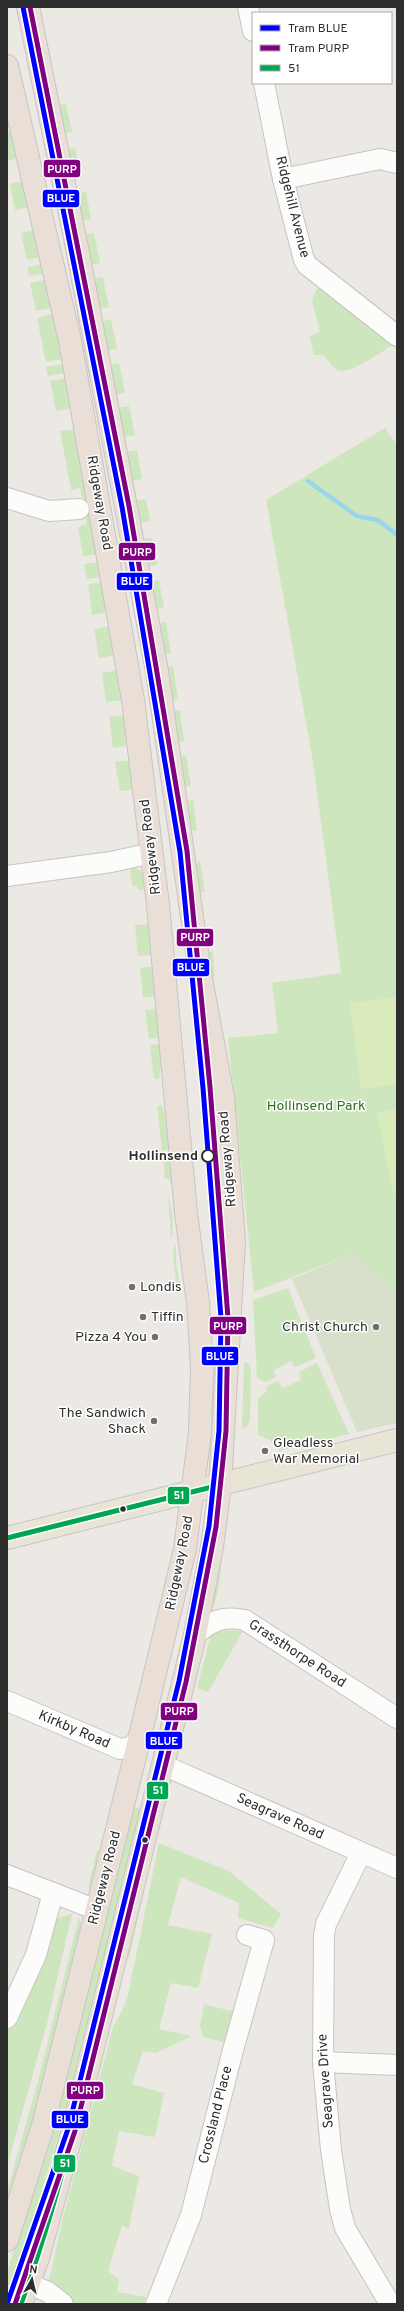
<svg xmlns="http://www.w3.org/2000/svg" width="404" height="2311" font-family="Overpass,sans-serif">
<style>
.green{fill:#cee6be}
.cemetery{fill:#d8e0cc}
.pitch{fill:#d9eabb}
.lines{fill:none;stroke-linecap:round;stroke-linejoin:round}
.stream{stroke:#99d6ec;stroke-width:4.5}
.minor-casing{stroke:#c5c4c5;stroke-width:22}
.major-casing{stroke:#c6c5c4;stroke-width:24}
.highway-casing{stroke:#c6c5c4;stroke-width:24}
.minor{stroke:#fcfcfb;stroke-width:20}
.major{stroke:#e8e4d6;stroke-width:22}
.highway{stroke:#eadfd6;stroke-width:22}
.bus-1-casing{stroke:#fff;stroke-width:8}
.bus-1{stroke:#00a651;stroke-width:5}
.tram-1-casing{stroke:#fff;stroke-width:8}
.tram-2-casing{stroke:#fff;stroke-width:8}
.tram-1{stroke:#00f;stroke-width:5}
.tram-2{stroke:#800080;stroke-width:5}
.stop-dot{fill:#fff;stroke:#2e2e2e;stroke-width:2}
.poi-dot{fill:#706f6e;stroke:#fff;stroke-width:1.5}
.bus-dot{fill:#2e2e2e;stroke:#fff;stroke-width:1.5}
.labels{text-anchor:middle;dominant-baseline:central;stroke-width:3;stroke-linejoin:round;paint-order:stroke}
.street-label{font-size:14px;fill:#2e2e2e;stroke:#fff}
.park-label{font-size:14px;fill:#2c6e1b;stroke:#fff}
.stop-label{font-size:14px;font-weight:bold;fill:#2e2e2e;stroke:#fff;text-anchor:end}
.poi-label{font-size:14px;fill:#2e2e2e;stroke:#fff;text-anchor:start}
.line-badge{stroke:#fff;stroke-width:1.5}
.badge-label{font-size:11px;text-anchor:middle;font-weight:bold;fill:#fff}
</style>
<rect width="100%" height="100%" fill="#ece8e4"/>
<!-- green -->
<g class="green">
<path d="M66 103 72 132 62 134 60 105Z"/>
<path d="M13 130 19 158 7 161V132Z"/>
<path d="M75 148 82 177 71 179 65 150Z"/>
<path d="M25 181 30 207 15 210 10 184Z"/>
<path d="M86 192 91 219 79 222 74 194Z"/>
<path d="M37 229 43 256 27 260 21 233Z"/>
<path d="M94 233 100 263 89 265 82 235Z"/>
<path d="M43 264 45 273 29 276 27 267Z"/>
<path d="M103 277 109 307 97 309 91 279Z"/>
<path d="M46 280 52 308 36 311 30 283Z"/>
<path d="M320 288 322 289 392 345C382 352 353 372 341 371 334 371 328 360 323 355H314L309 336 320 332 312 301 316 290Z"/>
<path d="M53 314 62 359 46 362 37 318Z"/>
<path d="M111 319 117 349 105 351 99 322Z"/>
<path d="M119 363 125 393 114 395 108 365Z"/>
<path d="M63 364 65 373 48 376 46 367Z"/>
<path d="M67 378 72 408 56 411 50 381Z"/>
<path d="M129 406 135 435 121 437 116 408Z"/>
<path d="M385 428 397 445V1295L352 1254 254 1292 228 1038 278 1033 272 983 341 973 313 762 266 500Z"/>
<path d="M76 429 99 554 83 556 78 527 87 524 80 488 71 490 60 431Z"/>
<path d="M137 450 142 479 129 481 124 452Z"/>
<path d="M146 499 150 521 136 524 132 501Z"/>
<path d="M152 538 157 565 145 567 140 539Z"/>
<path d="M100 562 102 577 87 579 84 564Z"/>
<path d="M159 580 164 608 152 610 148 582Z"/>
<path d="M104 582 109 612 92 615 88 584Z"/>
<path d="M166 622 171 653 161 655 155 624Z"/>
<path d="M112 626 116 655 99 658 94 629Z"/>
<path d="M173 666 178 699 168 701 163 668Z"/>
<path d="M119 670 124 700 106 702 102 673Z"/>
<path d="M180 710 184 741 174 742 170 711Z"/>
<path d="M127 715 131 745 113 748 109 717Z"/>
<path d="M186 755 191 786 181 787 177 756Z"/>
<path d="M132 760 131 790 120 791 115 762Z"/>
<path d="M193 800 197 830 192 831 183 801Z"/>
<path d="M200 861 205 892 197 893V863Z"/>
<path d="M130 867C143 867 145 879 147 889L138 890 137 886H132Z"/>
<path d="M150 924 154 955 138 956 135 925Z"/>
<path d="M213 951 215 976 208 977 204 953Z"/>
<path d="M155 966 158 996 143 998 140 968Z"/>
<path d="M160 1008 163 1037 149 1039 145 1010Z"/>
<path d="M162 1044 164 1048 159 1079H154L150 1045Z"/>
<path d="M162 1105 172 1145 169 1149 162 1151 157 1106Z"/>
<path d="M163 1157 172 1158 174 1196 169 1178 165 1179Z"/>
<path d="M168 1193 173 1218 172 1239 171 1238Z"/>
<path d="M176 1243V1263L180 1284 177 1294 173 1252Z"/>
<path d="M288 1288 316 1358 295 1367 291 1361 274 1370 276 1377 265 1382 257 1378 253 1300Z"/>
<path d="M244 1362 248 1363 251 1368 250 1417 249 1423 245 1428H242Z"/>
<path d="M317 1363 349 1434 279 1451 270 1440 258 1435V1398L266 1392 267 1386 278 1381 283 1388 301 1380 299 1372Z"/>
<path d="M220 1559C224 1568 216 1609 208 1615Z"/>
<path d="M227 1630 243 1631 208 1692 197 1688 211 1634Z"/>
<path d="M133 1807 141 1809 61 2126 23 2252 7 2291V2272L35 2187Z"/>
<path d="M159 1843 229 1871 281 1914 273 1928 238 1918 239 1903 181 1877 168 1925 212 1934 198 1988 171 1983 159 2029 192 2036 156 2053 143 2051 132 2084 164 2093 155 2137 119 2131 112 2166 139 2176 129 2229 122 2226 108 2271 119 2280 117 2292 146 2297 144 2304H74L49 2280 63 2218 113 2027 123 2009 128 1995Z"/>
<path d="M97 1850H99L93 1889 88 1887Z"/>
<path d="M152 1852 129 1959 127 1958 129 1938Z"/>
<path d="M72 1914 47 2023 7 2167V2029L41 1960 51 1923 57 1918Z"/>
<path d="M79 1917 84 1931 7 2218V2192L38 2081Z"/>
<path d="M204 2004 235 2012 227 2043 203 2037 200 2026Z"/>
</g>
<!-- cemetery -->
<path class="cemetery" d="M352 1254 397 1295V1423L357 1432 292 1279Z"/>
<!-- pitch -->
<g class="pitch">
<path d="M397 997V1084L361 1089 350 1003Z"/>
<path d="M397 1109V1192L393 1193 377 1113Z"/>
</g>
<g class="lines">
<!-- stream -->
<path class="stream" d="M308 481 357 516 378 520 397 535"/>
<!-- minor casing -->
<g class="minor-casing">
<g id="minor">
<path d="M248 7 253 31"/>
<path d="M264 83 283 179 304 260 307 265 397 336"/>
<path d="M283 179 380 159 397 163"/>
<path d="M7 498 49 511 79 509"/>
<path d="M7 876 111 862 152 853"/>
<path d="M195 1635C212 1620 223 1616 245 1620L397 1718"/>
<path d="M7 1701 120 1749 131 1747 139 1739"/>
<path d="M163 1765 397 1868"/>
<path d="M361 1853 326 1924 324 1935 323 2062 331 2150 340 2209 345 2228 390 2304"/>
<path d="M7 1875 97 1910"/>
<path d="M7 2018 36 1955 53 1893"/>
<path d="M323 2062 397 2065"/>
<path d="M29 2284 48 2292 63 2304"/>
<path d="M156 2304 191 2215 233 2050 264 1940 247 1935"/>
</g>
</g>
<!-- major casing -->
<g class="major-casing">
<path id="major" d="M7 1538 397 1440"/>
</g>
<!-- highway casing -->
<g class="highway-casing">
<g id="highway">
<path d="M7 66 70 341 133 700 158 905 186 1213 198 1303 202 1367 200 1432 185 1549 131 1773 44 2122 7 2240"/>
<path d="M21 2304 38 2258 73 2129 195 1635 212 1547 220 1485 234 1241 223 1097 200 973 157 671 79 258 28 7"/>
</g>
</g>
<!-- minor -->
<use href="#minor" class="minor"/>
<!-- major -->
<use href="#major" class="major"/>
<!-- highway -->
<use href="#highway" class="highway"/>
<!-- bus-1 casing -->
<g class="bus-1-casing">
<path id="bus-1" d="M7 1538 220 1485C201 1634 160 1778 124 1924 92 2051 66 2181 21 2304"/>
</g>
<!-- bus-1 -->
<use href="#bus-1" class="bus-1"/>
<!-- tram-1 casing -->
<g class="tram-1-casing">
<path id="tram-1" d="M7 2304 68 2129 179 1681 209 1526 219 1431 221 1318 203 1088 180 852 122 507 23 7"/>
</g>
<!-- tram-2 casing -->
<g class="tram-2-casing">
<path id="tram-2" d="M15 2304 75 2131 186 1682 216 1527 226 1431 228 1318 210 1087 187 851 129 506 30 7"/>
</g>
<!-- tram-1 -->
<use href="#tram-1" class="tram-1"/>
<!-- tram-2 -->
<use href="#tram-2" class="tram-2"/>
</g>
<!-- markers -->
<circle class="stop-dot" cx="208" cy="1156" r="6"/>
<g class="poi-dot">
<circle cx="132" cy="1287" r="4"/>
<circle cx="143" cy="1317" r="4"/>
<circle cx="376" cy="1327" r="4"/>
<circle cx="155" cy="1337" r="4"/>
<circle cx="154" cy="1421" r="4"/>
<circle cx="265" cy="1451" r="4"/>
</g>
<g class="bus-dot">
<circle cx="123" cy="1509" r="3.5"/>
<circle cx="145" cy="1840" r="3.5"/>
</g>
<g class="labels">
<!-- street labels -->
<g class="street-label">
<text transform="translate(292 207) rotate(76)">Ridgehill Avenue</text>
<text transform="translate(99 503) rotate(80)">Ridgeway Road</text>
<text transform="translate(151 847) rotate(-97)">Ridgeway Road</text>
<text transform="translate(228 1159) rotate(-95)">Ridgeway Road</text>
<text transform="translate(180 1563) rotate(-79)">Ridgeway Road</text>
<text transform="translate(297 1654) rotate(33)">Grassthorpe Road</text>
<text transform="translate(74 1730) rotate(23)">Kirkby Road</text>
<text transform="translate(280 1817) rotate(24)">Seagrave Road</text>
<text transform="translate(105 1878) rotate(-76)">Ridgeway Road</text>
<text transform="translate(326 2081) rotate(-94)">Seagrave Drive</text>
<text transform="translate(216 2115) rotate(-76)">Crossland Place</text>
</g>
<!-- park labels -->
<g class="park-label">
<text x="316" y="1106">Hollinsend Park</text>
</g>
<!-- stop labels -->
<g class="stop-label">
<text x="198" y="1156">Hollinsend</text>
</g>
<!-- poi labels -->
<g class="poi-label">
<text x="140" y="1287">Londis</text>
<text x="151" y="1317">Tiffin</text>
<text x="368" y="1327" text-anchor="end">Christ Church</text>
<text x="147" y="1337" text-anchor="end">Pizza 4 You</text>
<text x="146" y="1413" text-anchor="end">The Sandwich<tspan x="146" dy="16">Shack</tspan></text>
<text x="273" y="1443">Gleadless<tspan x="273" dy="16">War Memorial</tspan></text>
</g>
</g>
<g class="line-badge">
<rect x="43" y="159" width="38" height="19" rx="4" fill="#800080"/>
<rect x="42" y="189" width="38" height="19" rx="4" fill="#00f"/>
<rect x="118" y="542" width="38" height="19" rx="4" fill="#800080"/>
<rect x="116" y="572" width="37" height="19" rx="4" fill="#00f"/>
<rect x="176" y="928" width="38" height="19" rx="4" fill="#800080"/>
<rect x="172" y="958" width="38" height="19" rx="4" fill="#00f"/>
<rect x="209" y="1316" width="38" height="19" rx="4" fill="#800080"/>
<rect x="201" y="1346" width="38" height="20" rx="4" fill="#00f"/>
<rect x="167" y="1486" width="23" height="19" rx="4" fill="#00a651"/>
<rect x="160" y="1702" width="38" height="19" rx="4" fill="#800080"/>
<rect x="145" y="1731" width="38" height="19" rx="4" fill="#00f"/>
<rect x="146" y="1781" width="23" height="19" rx="4" fill="#00a651"/>
<rect x="66" y="2081" width="38" height="19" rx="4" fill="#800080"/>
<rect x="51" y="2110" width="38" height="19" rx="4" fill="#00f"/>
<rect x="53" y="2154" width="23" height="19" rx="4" fill="#00a651"/>
</g>
<g class="badge-label">
<text x="62" y="173">PURP</text>
<text x="61" y="202">BLUE</text>
<text x="137" y="556">PURP</text>
<text x="135" y="585">BLUE</text>
<text x="195" y="941">PURP</text>
<text x="191" y="971">BLUE</text>
<text x="228" y="1330">PURP</text>
<text x="220" y="1360">BLUE</text>
<text x="179" y="1499">51</text>
<text x="179" y="1715">PURP</text>
<text x="164" y="1745">BLUE</text>
<text x="158" y="1794">51</text>
<text x="85" y="2094">PURP</text>
<text x="70" y="2123">BLUE</text>
<text x="65" y="2167">51</text>
</g>
<!-- border -->
<rect width="404" height="2311" fill="none" stroke="#2e2e2e" stroke-width="16"/>
<!-- legend -->
<rect x="252" y="12" width="140" height="72" fill="#ffffff" stroke="#ababab"/>
<rect x="260" y="25" width="20" height="6" fill="#0000ff" stroke="#ababab"/>
<text x="288" y="32" font-size="12" fill="#2e2e2e">Tram BLUE</text>
<rect x="260" y="45" width="20" height="6" fill="#800080" stroke="#ababab"/>
<text x="288" y="52" font-size="12" fill="#2e2e2e">Tram PURP</text>
<rect x="260" y="65" width="20" height="6" fill="#00a651" stroke="#ababab"/>
<text x="288" y="72" font-size="12" fill="#2e2e2e">51</text>
<!-- north arrow -->
<g transform="translate(32 2279) rotate(8)" stroke="#ffffff" stroke-width="3" paint-order="stroke">
<path d="M0-3L7 15L0 10L-7 15Z" fill="#2e2e2e"/>
<text y="-6" font-size="11" font-weight="bold" text-anchor="middle" fill="#2e2e2e">N</text>
</g>
</svg>
